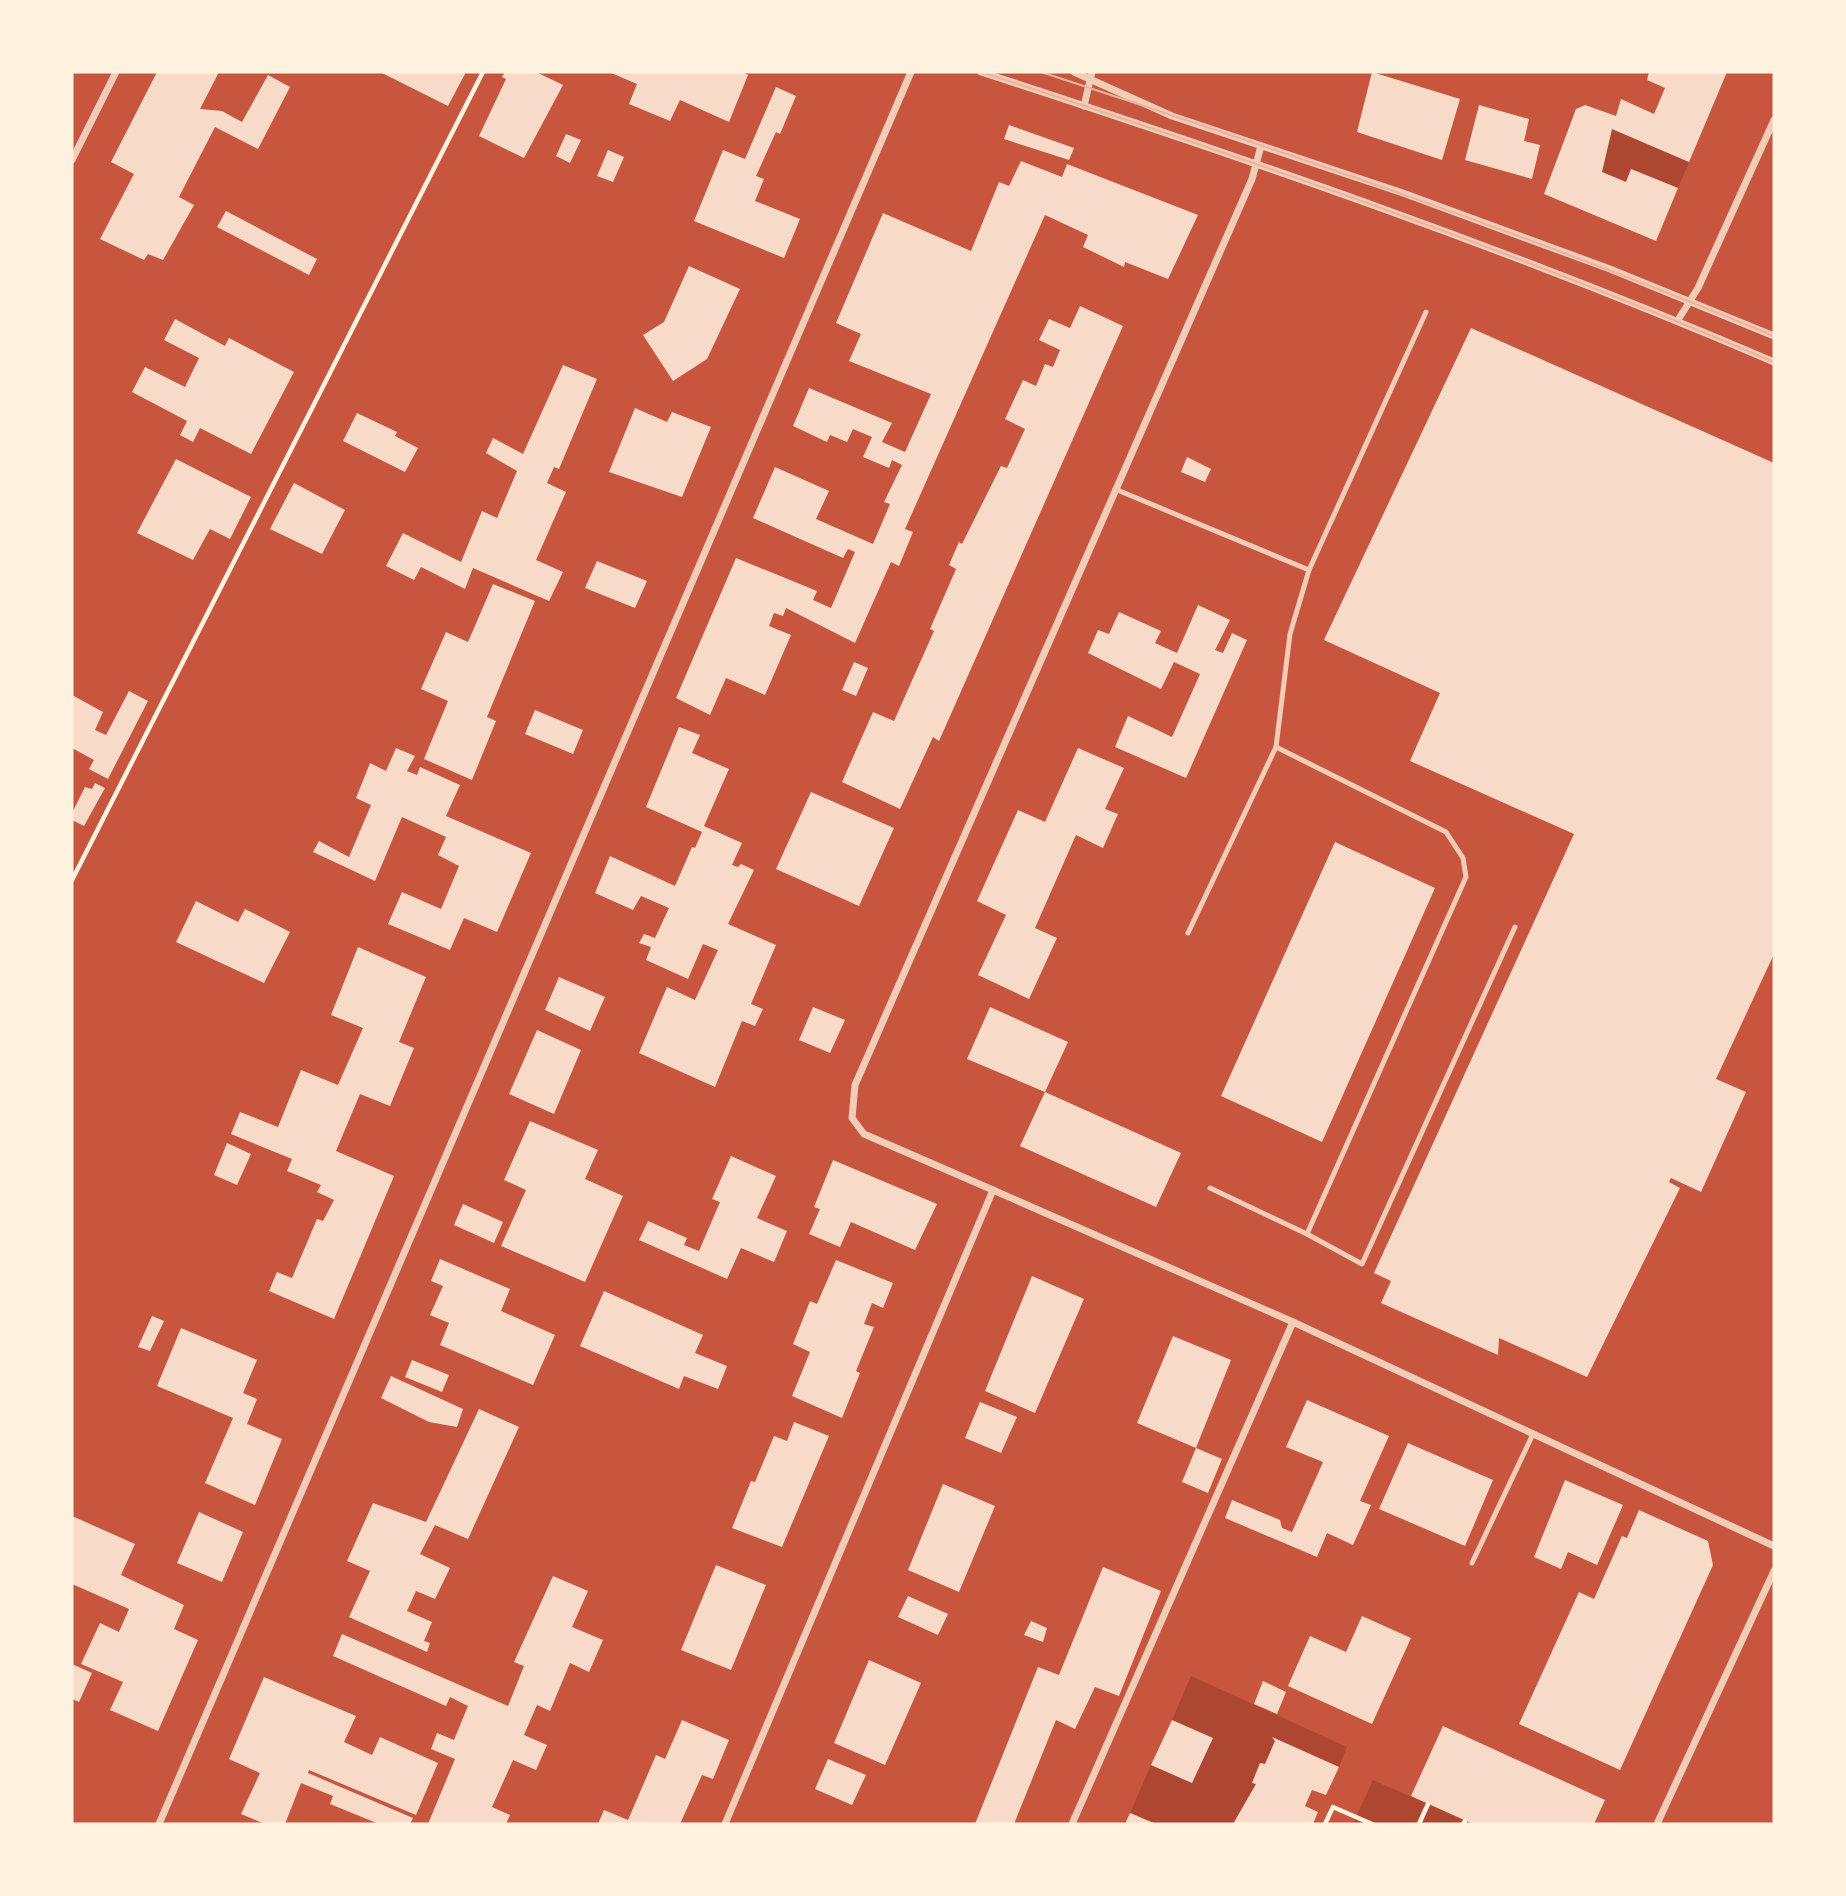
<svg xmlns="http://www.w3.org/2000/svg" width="1846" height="1896" font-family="'Roboto Serif',serif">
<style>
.green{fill:#ae4732}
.building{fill:#f7dbc8}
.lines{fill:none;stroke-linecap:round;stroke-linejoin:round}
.path{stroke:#fff3e0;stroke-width:4.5}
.service{stroke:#f1ccb7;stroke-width:5}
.minor{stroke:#f1ccb7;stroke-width:7}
.tram{stroke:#e9b49f;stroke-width:2}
</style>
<rect width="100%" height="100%" fill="#c8553d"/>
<!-- green -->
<g class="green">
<path d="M1612 129 1689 162 1678 188 1632 169 1626 182 1602 172Z"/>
<path d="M1191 1676 1347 1747 1339 1767 1272 1737 1275 1741 1265 1764 1260 1763 1252 1782 1256 1784 1233 1824H1156L1130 1813 1151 1765 1192 1783 1212 1738 1172 1720Z"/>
<path d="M1373 1780 1473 1824H1353Z"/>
</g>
<!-- building -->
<g class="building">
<path d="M157 72H219L200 109 222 111 242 122 268 75 290 87 258 149 215 127 179 197 194 205 163 260 148 254 144 260 100 239 134 174 111 162Z"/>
<path d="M380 72H466L448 106Z"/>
<path d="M505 72H536L563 85 524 158 479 136 506 79 502 77Z"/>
<path d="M609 72H742L748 75 729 122 680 100 670 121 629 104 637 84Z"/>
<path d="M1372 72 1460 99 1442 160 1357 132Z"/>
<path d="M1649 72H1727L1689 162 1612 129 1602 172 1626 182 1631 169 1678 188 1656 241 1544 194 1576 109 1585 105 1616 116 1621 99 1654 114 1665 88 1647 80Z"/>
<path d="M776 87 796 96 780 134 776 132 756 176 764 179 755 201 800 219 784 258 694 221 723 150 745 159Z"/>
<path d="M1479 105 1529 119 1524 141 1540 145 1532 179 1465 160Z"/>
<path d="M1009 125 1074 148 1069 160 1004 139Z"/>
<path d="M566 134 581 140 570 163 556 156Z"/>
<path d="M608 150 624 157 613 182 597 176Z"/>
<path d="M1021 161 1062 177 1067 164 1198 215 1168 279 1125 262 1124 267 1083 247 1088 235 1045 215 905 529 913 532 899 566 891 562 855 643 786 608 783 616 774 613 769 626 791 635 765 695 726 678 710 715 676 698 736 558 817 591 813 600 831 608 855 552 848 549 843 558 753 518 775 467 829 491 816 519 873 544 890 504 884 502 902 465 892 460 889 468 863 457 872 437 853 429 847 442 830 435 827 442 793 426 809 388 892 423 882 442 905 452 931 394 849 361 861 334 836 323 883 213 971 251 999 182 1009 186Z"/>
<path d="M226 211 317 259 309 275 217 227Z"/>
<path d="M689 266 740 289 707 359 673 381 643 335 664 322Z"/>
<path d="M1080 306 1123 326 939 741 933 737 900 809 842 782 873 712 894 721 934 631 930 629 956 569 949 565 959 542 962 544 1001 466 1007 468 1025 429 1005 419 1023 380 1036 386 1045 364 1053 367 1060 350 1039 340 1049 319 1070 328Z"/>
<path d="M175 319 225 346 229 338 294 372 251 454 200 428 193 442 180 435 187 421 132 392 145 367 185 387 199 358 164 340Z"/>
<path d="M1471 328 1774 463V954L1716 1079 1746 1092 1701 1192 1671 1178 1669 1182 1680 1188 1587 1377 1499 1338 1498 1355 1381 1303 1391 1281 1374 1273 1574 834 1410 761 1440 693 1324 640Z"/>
<path d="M563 365 597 379 559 469 554 467 547 483 566 492 536 560 563 572 549 601 473 568 465 589 421 567 414 580 386 566 403 533 461 562 482 511 497 518 517 471 486 453 493 438 523 454Z"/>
<path d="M635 408 667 422 672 412 711 427 682 497 609 472Z"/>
<path d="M357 413 397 432 395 436 418 448 405 472 343 441Z"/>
<path d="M1187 457 1211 469 1205 482 1181 472Z"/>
<path d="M176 459 251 497 230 539 210 529 193 560 137 533Z"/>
<path d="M294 483 345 510 322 554 270 529Z"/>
<path d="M597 561 647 581 635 608 585 588Z"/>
<path d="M493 584 535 601 487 717 496 721 472 780 424 759 448 701 421 689 446 632 468 642Z"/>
<path d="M1198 605 1230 620 1215 650 1223 653 1232 633 1247 640 1186 778 1115 747 1128 716 1172 737 1200 674 1174 662 1161 689 1088 653 1098 630 1109 634 1119 612 1161 631 1155 643 1177 653Z"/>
<path d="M854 662 868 668 856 696 842 690Z"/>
<path d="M129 691 148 701 108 779 89 769 94 760 72 748V695L103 712 95 730 106 735Z"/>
<path d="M535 710 583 730 573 754 525 734Z"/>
<path d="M679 727 700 735 692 753 729 769 704 826 742 843 732 865 738 867 741 864 754 870 728 924 776 945 751 1004 763 1009 755 1026 742 1021 715 1087 639 1053 667 987 695 1000 718 950 703 944 688 979 646 960 651 947 639 943 644 934 655 938 669 908 641 896 633 910 595 893 610 856 675 886 692 847 695 848 702 832 646 807Z"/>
<path d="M396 748 415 756 407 771 417 775 420 767 460 785 446 816 531 853 497 932 464 918 450 950 388 924 402 892 441 909 459 866 438 855 446 837 402 817 375 881 313 852 319 841 349 857 371 805 356 798 370 763 386 771Z"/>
<path d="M1078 748 1124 768 1105 809 1118 814 1103 848 1076 835 1035 928 1057 938 1029 999 978 975 1006 915 977 901 1018 810 1045 822Z"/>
<path d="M95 783 105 788 84 826 72 820V813L85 787 92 789Z"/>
<path d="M811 792 894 828 859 906 776 869Z"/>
<path d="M1335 842 1435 888 1322 1142 1221 1096Z"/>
<path d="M196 901 238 922 245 909 290 932 264 983 176 942Z"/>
<path d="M358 947 426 977 399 1042 414 1048 390 1106 360 1094 336 1151 394 1176 334 1319 269 1291 277 1272 292 1278 317 1219 323 1221 334 1200 317 1192 321 1185 287 1171 292 1159 231 1134 240 1112 278 1127 301 1070 338 1085 363 1028 331 1015Z"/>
<path d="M559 977 605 997 590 1031 545 1010Z"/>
<path d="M813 1007 845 1020 830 1053 799 1040Z"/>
<path d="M990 1007 1068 1042 1045 1092 967 1059Z"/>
<path d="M537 1030 581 1050 554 1114 509 1094Z"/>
<path d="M1045 1092 1181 1153 1156 1207 1020 1146Z"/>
<path d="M530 1121 598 1150 585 1179 623 1196 585 1282 501 1246 526 1190 504 1180Z"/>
<path d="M227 1143 251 1154 237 1185 214 1175Z"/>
<path d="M731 1156 776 1176 757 1218 787 1231 774 1262 741 1248 727 1279 639 1240 648 1221 687 1238 684 1245 699 1251 720 1202 712 1199Z"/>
<path d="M833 1160 937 1204 915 1250 851 1222 840 1247 809 1234 820 1209 814 1207Z"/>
<path d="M463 1204 503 1222 494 1243 454 1225Z"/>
<path d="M440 1259 510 1289 501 1311 555 1335 533 1385 440 1345 449 1323 430 1315 443 1286 431 1281Z"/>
<path d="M836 1260 893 1283 883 1308 872 1303 864 1324 874 1327 856 1371 860 1373 842 1418 792 1396 810 1352 793 1344 810 1301 817 1304Z"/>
<path d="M1032 1276 1084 1299 1035 1413 985 1391Z"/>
<path d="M604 1291 703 1335 695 1353 727 1366 718 1389 684 1376 679 1389 580 1346Z"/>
<path d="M152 1316 164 1321 150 1351 138 1347Z"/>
<path d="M181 1328 257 1360 243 1393 257 1399 247 1424 282 1439 255 1505 205 1483 233 1418 157 1386Z"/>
<path d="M1173 1336 1231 1360 1196 1448 1137 1423Z"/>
<path d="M412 1360 449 1375 442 1392 405 1377Z"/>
<path d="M391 1376 463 1409 457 1427 429 1422 381 1398Z"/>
<path d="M1307 1400 1389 1436 1360 1501 1371 1505 1353 1545 1327 1533 1317 1557 1225 1518 1232 1500 1280 1520 1282 1528 1292 1532 1323 1462 1286 1447Z"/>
<path d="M980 1402 1017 1417 1001 1453 965 1438Z"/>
<path d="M479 1409 519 1427 468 1539 435 1525 420 1554 450 1568 435 1599 416 1591 407 1611 432 1622 424 1641 430 1643 427 1652 349 1617 370 1571 347 1561 373 1503 426 1522Z"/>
<path d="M794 1422 829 1436 782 1547 732 1528 751 1481 755 1482 774 1436 787 1441Z"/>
<path d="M1408 1443 1493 1480 1465 1546 1379 1509Z"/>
<path d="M1196 1448 1222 1459 1208 1493 1182 1482Z"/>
<path d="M1565 1480 1623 1505 1597 1565 1568 1552 1561 1569 1534 1557Z"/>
<path d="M943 1484 995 1506 959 1592 908 1570Z"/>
<path d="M1639 1510 1708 1541 1713 1565 1620 1770 1519 1724 1579 1592 1594 1599 1622 1536 1627 1538Z"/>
<path d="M199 1512 243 1532 222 1582 177 1563Z"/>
<path d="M72 1516 135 1544 121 1575 184 1605 174 1629 198 1640 158 1731 110 1710 123 1682 81 1664 100 1623 119 1632 129 1609 72 1584Z"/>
<path d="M716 1565 766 1585 731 1670 681 1650Z"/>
<path d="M1103 1567 1161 1591 1119 1696 1095 1687 1075 1729 1056 1720 1014 1824H975L1038 1667 1059 1675Z"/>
<path d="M553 1576 588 1591 572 1627 603 1640 589 1672 570 1663 550 1711 537 1705 524 1735 547 1745 536 1770 513 1760 492 1807 510 1815 506 1824H428L455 1759 431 1749 437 1733 454 1740 468 1706 450 1697 446 1706 333 1656 342 1634 508 1706 524 1666 514 1662Z"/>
<path d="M908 1596 948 1614 938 1635 898 1617Z"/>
<path d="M1362 1616 1411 1638 1372 1724 1288 1686 1310 1636 1346 1652Z"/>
<path d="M1031 1621 1047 1628 1043 1642 1024 1635Z"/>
<path d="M869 1660 921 1683 885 1765 834 1743Z"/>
<path d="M72 1664 92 1673 79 1702 72 1699Z"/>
<path d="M264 1677 356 1716 344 1742 372 1755 380 1737 438 1763 416 1815 309 1770 308 1773 413 1818 410 1824H379L330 1804 333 1796 301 1783 285 1824H265L241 1814 260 1773 229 1759Z"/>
<path d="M1263 1681 1286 1692 1277 1714 1254 1704Z"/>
<path d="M682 1720 729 1740 713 1779 702 1775 680 1824H598L604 1810 628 1820 656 1755 665 1759Z"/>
<path d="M1172 1720 1213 1738 1192 1783 1151 1765Z"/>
<path d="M1443 1726 1605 1800 1594 1824H1473L1411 1796Z"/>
<path d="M1272 1737 1339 1767 1326 1795 1312 1790 1305 1806 1318 1812 1313 1824H1233L1256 1784 1252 1783 1260 1763 1265 1764 1275 1741Z"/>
<path d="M828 1759 866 1775 852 1805 815 1789Z"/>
<path d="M1130 1813 1156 1824H1125Z"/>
</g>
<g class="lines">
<!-- path -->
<g class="path">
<path d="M72 880 483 72"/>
<path d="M1325 1824 1333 1807 1372 1824"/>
<path d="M1419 1824 1428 1804"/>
<path d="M1463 1824 1465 1821"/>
</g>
<!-- service -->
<g class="service">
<path d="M1115 489 1309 570"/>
<path d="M1188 933 1276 747 1290 634 1309 570 1426 312"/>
<path d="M1210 1188 1307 1234 1466 877 1463 858 1446 832 1276 747"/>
<path d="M1307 1234 1362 1264 1515 927"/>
<path d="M1472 1563 1533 1434"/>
</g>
<!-- minor -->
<g class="minor">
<path d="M981 72C1249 159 1515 251 1774 362"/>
<path d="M1074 72 1172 116 1403 193 1610 269 1774 336"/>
<path d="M1084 106 1092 72"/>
<path d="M72 160 116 72"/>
<path d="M1678 320 1698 288 1774 120"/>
<path d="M993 1190 1293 1322 1774 1546"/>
<path d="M159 1824 911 72"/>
<path d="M725 1824 993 1190 864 1134 852 1118 855 1085 1252 179 1261 146"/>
<path d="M1072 1824 1293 1322"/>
<path d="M1657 1824 1774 1571"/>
</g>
<!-- tram -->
<g class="tram">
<path d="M981 72C1249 159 1515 251 1774 362"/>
<path d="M1041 72C1288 153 1534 236 1774 336"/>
</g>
</g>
<!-- border -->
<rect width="1846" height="1896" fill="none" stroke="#fff3e0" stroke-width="147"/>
</svg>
